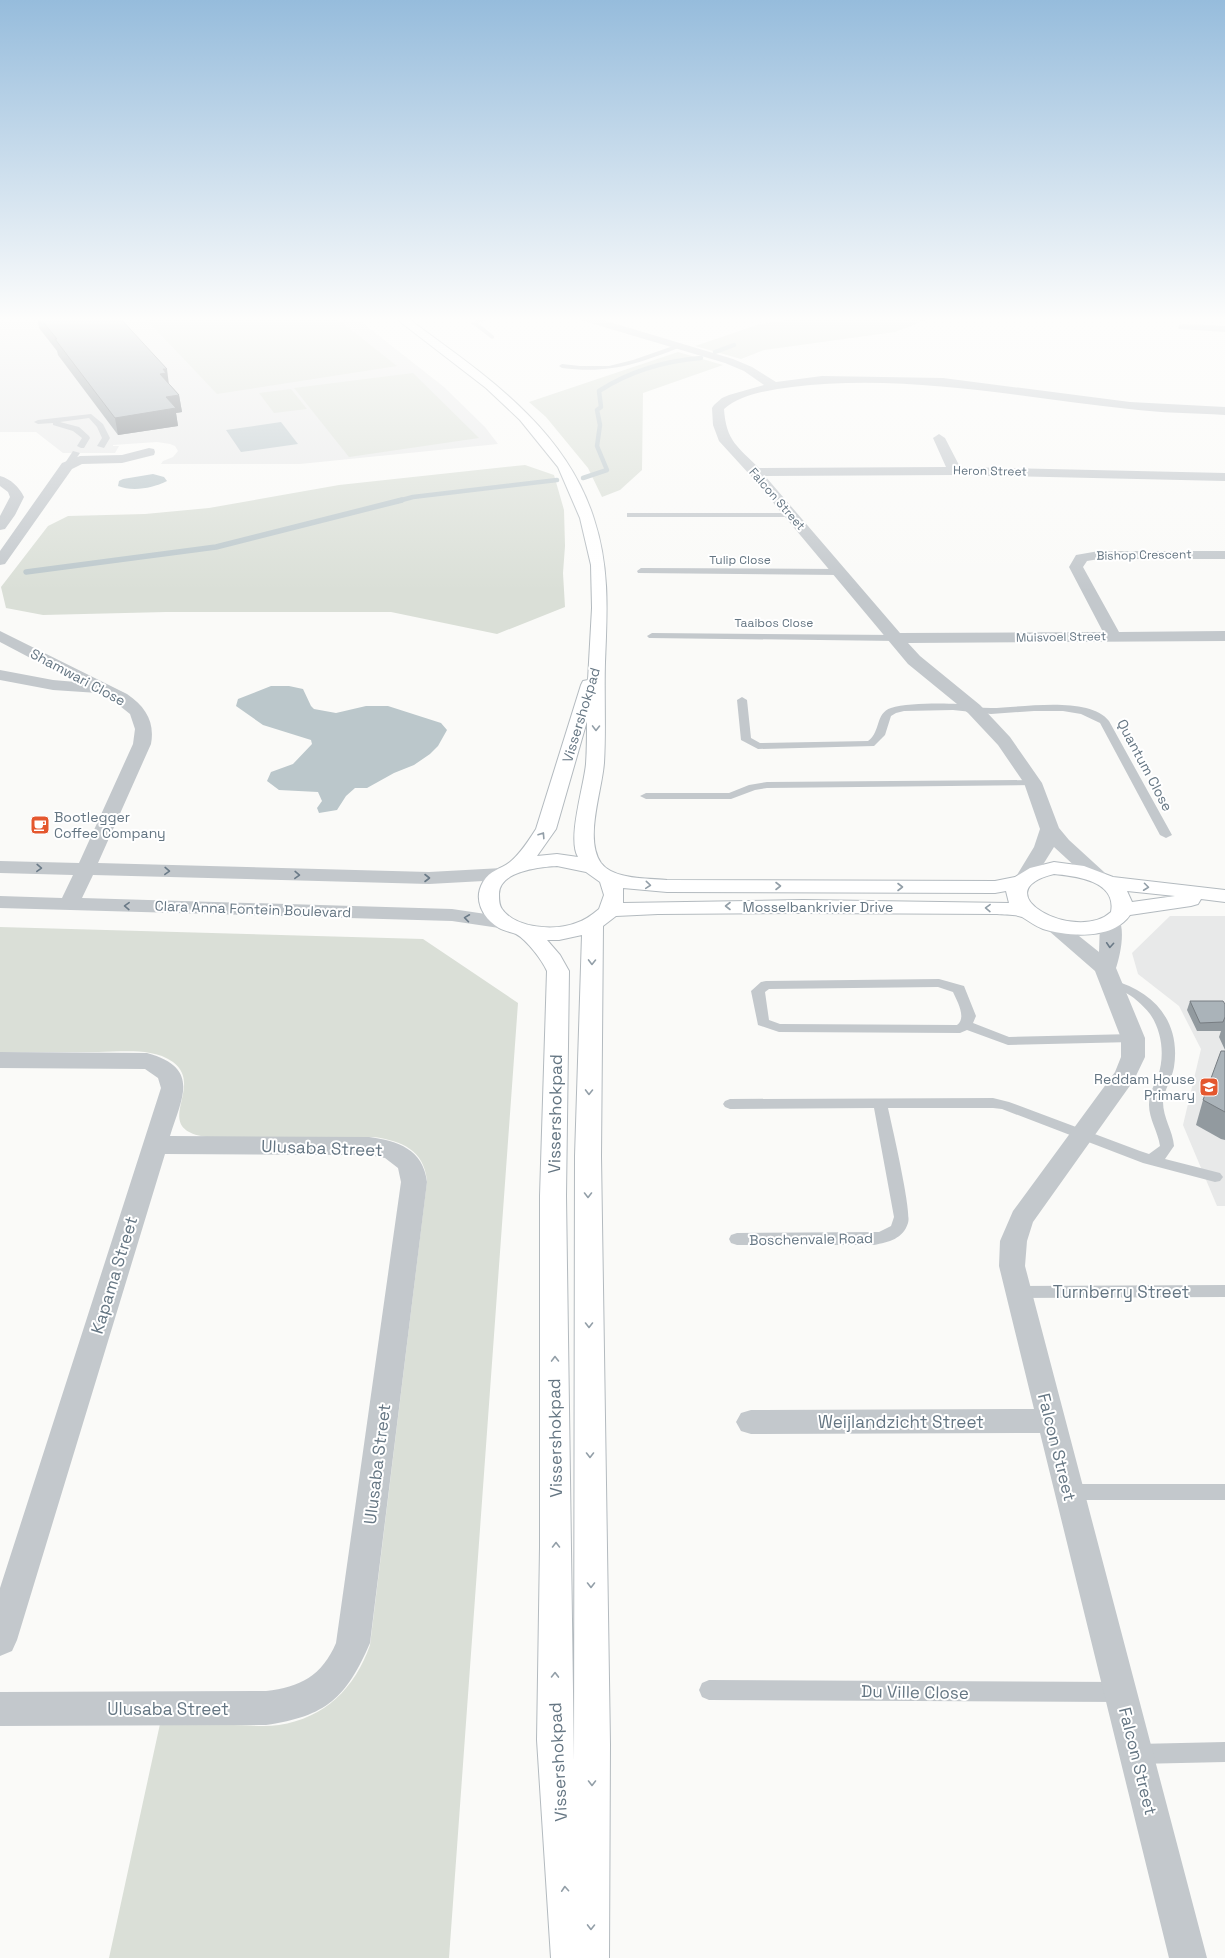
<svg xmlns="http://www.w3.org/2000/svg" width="1225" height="1958" font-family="'Space Grotesk',sans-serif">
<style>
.built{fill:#e8e9e9}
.green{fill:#dadfd7}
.water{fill:#bbc7cb}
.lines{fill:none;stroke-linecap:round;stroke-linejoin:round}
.stream-far1{stroke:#bbc7cb;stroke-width:4.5}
.stream{stroke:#bbc7cb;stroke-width:5.5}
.secondary-casing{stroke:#b3babf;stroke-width:2}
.lane{fill:#c3c8cc;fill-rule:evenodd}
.street{fill:#c3c8cc;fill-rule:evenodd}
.secondary{fill:#fff;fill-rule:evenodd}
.wall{fill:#929a9f}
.shaded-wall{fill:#777d82}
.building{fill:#aab3b9;stroke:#777d82}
.oneway{stroke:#939fa8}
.oneway2{stroke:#6a7a87}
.labels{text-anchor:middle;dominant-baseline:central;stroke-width:4;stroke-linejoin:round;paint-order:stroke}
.far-street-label{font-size:12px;fill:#657683;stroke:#fff}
.street-label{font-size:14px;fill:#657683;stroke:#fff}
.poi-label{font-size:14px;fill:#657683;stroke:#fff;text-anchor:start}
.near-street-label{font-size:17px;fill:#657683;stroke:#fff}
</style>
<rect width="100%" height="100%" fill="#fafaf8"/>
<!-- built -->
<g class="built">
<path d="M0 317H355L444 387 485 427 498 444 300 464H161L163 461 173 457 178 451 175 446 170 444 157 442 113 445V446H119L115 453H63L36 432H0Z"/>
<path d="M1170 916H1225V1206H1217L1183 1125 1201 1049 1179 1006 1138 974 1132 953Z"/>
</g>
<!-- green -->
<g class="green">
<path d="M144 317H335L397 366 217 394Z"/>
<path d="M805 317H934L895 332 764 350 741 359 695 346 760 324Z"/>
<path d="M678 352 723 365 643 393 642 470 620 490 602 497 588 468 546 417 529 402Z"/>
<path d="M413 373 479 438 349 457 294 388Z"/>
<path d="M291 389 307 409 274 413 259 393Z"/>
<path d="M525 465 554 475 564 510 565 546 563 573 565 607 497 634 391 612H166L43 615 6 608 1 587 48 526 68 516 145 514 209 508 339 485Z"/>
<path d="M0 927 423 939 518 1003 449 1958H109L160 1724C184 1724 209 1725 233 1725 248 1725 264 1727 279 1725 325 1718 355 1688 370 1645L427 1181C424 1150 402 1141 374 1137H206C149 1128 206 1087 173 1062 166 1057 158 1054 150 1053 133 1050 115 1052 98 1052 65 1052 33 1052 0 1052Z"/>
</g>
<!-- water -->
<g class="water">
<path d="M281 422 298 444 241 452 226 430Z"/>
<path d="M153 474 164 477 167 481C153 488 133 492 118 486L119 481 123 479Z"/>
<path d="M271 686H289L303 689 311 706 314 709 336 713 366 706H388L441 723 447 730 438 746 430 754 414 765 394 773 367 788H355L346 796 337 810 319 813 317 808 322 801 318 792 279 790 267 781 271 772 293 764 312 744 311 740 263 725 236 706 238 699Z"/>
</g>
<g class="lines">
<!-- stream-far1 -->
<g class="stream-far1">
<path d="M715 352 734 345"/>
<path d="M583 478 607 470 597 446 600 425 597 410 601 407 599 391C630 371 664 361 701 358"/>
<path d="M398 501 413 497 557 480"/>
</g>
<!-- stream -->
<path class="stream" d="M26 572 216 547 402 500"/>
<!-- secondary casing -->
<g class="secondary-casing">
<path id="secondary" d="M394 317H406C480 372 565 426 594 519 610 568 607 612 605 662 604 695 606 730 604 763 602 791 584 839 601 863 614 880 648 878 667 880L995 881 1015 877 1030 868 1054 862 1084 866 1113 877 1225 890V902L1201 899 1198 904 1191 906 1130 915C1113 940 1069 937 1043 929 1035 926 1029 921 1022 917 1015 914 1004 915 997 914L803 913 658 914 616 916 603 926 601 1156 610 1744 609 1958H551L537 1740 540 1547V1196L547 971C542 960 527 940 516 934 511 932 504 931 499 928 482 918 473 899 483 882 490 870 501 869 510 862 520 854 529 840 536 829L581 685 583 681 588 680 592 608 591 565 580 518 558 467 520 420 486 388ZM587 721C587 735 587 750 586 764 584 786 567 839 578 857L557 854 537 856 556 829ZM557 866 586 872 600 882 604 895 599 909C592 915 585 920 576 923 556 931 516 929 502 909 499 905 499 900 499 894 499 871 540 867 557 866ZM1054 874C1076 876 1117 881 1111 912 1076 944 981 892 1054 874ZM623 888 667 892 995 893 1006 891 1009 903 803 900 623 903ZM1127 891 1175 896 1132 902ZM582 935 575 1156 574 1761 566 1196 569 971 560 955 547 940H559Z"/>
</g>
<!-- lane -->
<g class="lane">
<path d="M482 317H526L523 319H491L478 323 494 336V338L492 339 471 323Z"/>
<path d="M679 344 682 346 681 347C637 364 610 374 562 368L559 366 562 364 580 366H609L633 360Z"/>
<path d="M91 414 103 424 110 438 104 448 97 446 102 438 97 427 89 418 60 422 79 427 89 436 90 438 84 448H81L77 446 82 438 73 431 53 425V423L38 424 34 422 38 420Z"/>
<path d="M73 451 80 453 70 468H64L63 466Z"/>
<path d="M627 513H791L795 515 791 517H627Z"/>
<path d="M641 568 839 569 843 572 839 575 638 573 637 571Z"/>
<path d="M652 633 897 635 902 638 897 641 649 638 647 636Z"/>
<path d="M742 697 747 700 751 738 760 743 868 741C881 732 875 713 891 708 906 703 941 703 958 704 969 706 980 708 991 708 1020 708 1089 695 1109 721L1172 835 1166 838 1160 835 1100 723 1081 714 1063 711H1034L991 714 953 710 904 711 896 713 891 716 885 735 874 746 758 749 741 740 737 700Z"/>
<path d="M1033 780 1039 783 1037 785 767 788 755 790 731 799H646L640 796 646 793H729L749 785 767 782Z"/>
<path d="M939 979 964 986 976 1016 973 1023 1009 1037 1133 1034 1138 1035 1140 1038 1138 1041 1133 1042 1008 1045 967 1030 960 1033 779 1032 758 1025 751 991 761 982 766 981ZM938 987 953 992C957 1001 967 1018 957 1025L780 1024 769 1020 765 992 769 989Z"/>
<path d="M1112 980C1154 991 1181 1022 1174 1067 1172 1079 1164 1090 1163 1102 1163 1118 1173 1131 1174 1146L1165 1159 1220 1173 1223 1177 1220 1181 1215 1182 1143 1163 1002 1109 993 1108H888C892 1126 912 1212 908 1223 903 1239 889 1242 874 1245H737L731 1243 729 1239 731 1235 737 1233 879 1232 891 1226 894 1217 874 1108 730 1109 725 1107 723 1104 725 1101 730 1099 993 1098 1009 1102 1140 1151 1149 1154 1160 1146C1158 1132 1149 1119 1149 1105 1149 1094 1154 1085 1158 1076 1165 1056 1162 1031 1150 1014 1142 1004 1133 996 1122 991 1116 989 1109 989 1105 984L1107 981Z"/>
<path d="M1225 1285V1297L1017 1298 1011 1296 1009 1292 1011 1288 1017 1286Z"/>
<path d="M1068 1484H1225V1500H1068L1062 1498 1059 1492 1062 1486Z"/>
<path d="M709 1680 1121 1682 1128 1685 1131 1692 1128 1699 1121 1702 709 1700 702 1697 699 1690 702 1683Z"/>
<path d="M1225 1742V1762L1137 1764 1130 1761 1127 1754 1130 1747 1137 1744Z"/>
</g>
<!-- street -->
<g class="street">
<path d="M576 317H593L733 359 752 367 776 382 822 376 943 378 1130 402 1225 407V415C1193 413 1160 413 1129 409 1017 397 905 373 792 387 770 390 741 394 724 409 726 441 738 447 759 468L946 467 933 438 939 434 945 438 960 467 1225 473V481L955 475 765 476 900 633 1103 632 1069 567 1076 555 1099 551H1225V559H1099L1087 561 1083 567 1119 632 1225 631V641L908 643 920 656 980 705 1010 737 1042 783 1059 828 1069 840 1104 872 1107 876 1104 880 1097 882 1090 880 1054 847 1034 879 1027 881 1020 879 1017 875 1034 847 1040 829 1024 783 998 745 968 713 908 664 750 475 719 441 713 425 712 408 714 405 722 398 729 395 764 385 744 371 725 363 577 319Z"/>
<path d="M1183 324 1225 326V332L1179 329 1178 327 1179 325Z"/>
<path d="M149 448 154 449 155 452 154 455 122 463 82 464 72 469 5 564 0 565V551L62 463 80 456 122 455Z"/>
<path d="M0 476C11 479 19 487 24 497L15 515 5 529 0 530V516L10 497 8 492 0 486Z"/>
<path d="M0 631 127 694C146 707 155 722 151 744L98 863 429 872 502 868 509 870 512 874 509 878 502 880 429 884 93 875 82 898 452 909 506 917 513 919 517 923 513 927 506 929 452 921 0 908V896L62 898 73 875 0 873V861L79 863 133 744 135 729 130 714 115 702 98 693 53 690 0 680V670L53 680 76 682 0 642Z"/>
<path d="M1111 916 1118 918C1126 929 1120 956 1116 968L1145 1038V1057L1134 1080 1033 1222 1027 1241 1025 1266 1207 1958H1169L1040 1433 751 1434 741 1431 736 1422 741 1413 751 1410 1034 1409 999 1266 1000 1241 1013 1211 1115 1072 1121 1057V1038L1095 971 1041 924 1045 920 1052 918 1059 920 1099 952 1100 922 1104 918Z"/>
<path d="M0 1052 147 1053C201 1068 182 1097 170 1136L369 1137C398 1141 423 1149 427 1182L370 1643C346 1698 327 1716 266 1725L0 1726V1692L266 1691C300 1687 322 1676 336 1643L401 1182 398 1168 385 1158 369 1155 165 1154 17 1640 12 1651 0 1656V1588L161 1088 158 1078 145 1069 0 1068Z"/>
</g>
<!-- secondary -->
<use href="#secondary" class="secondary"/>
</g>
<!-- wall -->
<g class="wall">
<path d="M37 317H119L169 384 179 395 182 412 176 413 178 426 118 435 58 355 57 351 39 328Z"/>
<path d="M1190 1001 1225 1004V1050L1219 1037 1221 1031H1197L1187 1010Z"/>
<path d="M1225 1051V1140L1221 1139 1196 1125 1203 1100Z"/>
</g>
<!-- shaded-wall -->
<g class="shaded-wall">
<path d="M163 369H167L169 385 160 374Z"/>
<path d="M179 395 182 412 176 413 178 426 118 435 115 418 166 397Z"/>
</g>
<!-- building -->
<g class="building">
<path d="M39 317H119L167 369H163L166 373 160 374 179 395 166 397 176 408 115 418 55 339H57Z"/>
<path d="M1190 1001H1223L1225 1004V1017L1223 1022 1200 1023Z"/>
<path d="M1221 1051H1225V1112L1203 1100Z"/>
</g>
<!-- one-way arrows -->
<defs><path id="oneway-chevron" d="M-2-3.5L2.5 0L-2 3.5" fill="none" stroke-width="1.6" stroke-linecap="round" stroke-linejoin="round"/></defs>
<g class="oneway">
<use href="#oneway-chevron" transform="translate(596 728) rotate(91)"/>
<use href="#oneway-chevron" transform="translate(542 835) rotate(-57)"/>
<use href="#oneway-chevron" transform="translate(648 885) rotate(5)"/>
<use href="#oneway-chevron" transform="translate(778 886)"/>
<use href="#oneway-chevron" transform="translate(900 887)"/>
<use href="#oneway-chevron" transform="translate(1146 887) rotate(7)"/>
<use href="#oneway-chevron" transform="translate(728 906) rotate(-180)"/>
<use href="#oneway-chevron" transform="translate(988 908) rotate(-179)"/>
<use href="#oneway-chevron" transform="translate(592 962) rotate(91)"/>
<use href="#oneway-chevron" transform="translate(589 1092) rotate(91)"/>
<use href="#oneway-chevron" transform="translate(588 1195) rotate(90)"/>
<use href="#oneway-chevron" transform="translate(589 1325) rotate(90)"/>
<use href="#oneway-chevron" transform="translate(555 1359) rotate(-91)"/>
<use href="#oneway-chevron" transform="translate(590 1455) rotate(90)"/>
<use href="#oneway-chevron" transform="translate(556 1545) rotate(-90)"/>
<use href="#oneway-chevron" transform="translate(591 1585) rotate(90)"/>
<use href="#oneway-chevron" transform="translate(555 1675) rotate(-89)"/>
<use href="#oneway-chevron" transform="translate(592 1783) rotate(90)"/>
<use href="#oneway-chevron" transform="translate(565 1889) rotate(-94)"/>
<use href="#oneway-chevron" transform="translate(591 1927) rotate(91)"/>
</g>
<g class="oneway2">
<use href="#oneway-chevron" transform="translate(39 868) rotate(2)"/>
<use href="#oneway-chevron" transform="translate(167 871) rotate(2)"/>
<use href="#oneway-chevron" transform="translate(297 875) rotate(2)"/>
<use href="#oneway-chevron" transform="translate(427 878)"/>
<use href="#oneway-chevron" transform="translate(127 906) rotate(-178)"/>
<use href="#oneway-chevron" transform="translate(467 918) rotate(-172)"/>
<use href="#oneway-chevron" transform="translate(1110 945) rotate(94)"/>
</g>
<!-- sky -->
<linearGradient id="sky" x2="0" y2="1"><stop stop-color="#96bcdc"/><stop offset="0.54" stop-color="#fdfdfc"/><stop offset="1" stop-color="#fdfdfc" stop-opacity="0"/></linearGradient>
<rect width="1225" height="591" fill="url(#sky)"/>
<!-- icons -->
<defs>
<g id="cafe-square" transform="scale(1)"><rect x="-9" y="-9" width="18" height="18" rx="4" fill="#e4572e" stroke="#fff"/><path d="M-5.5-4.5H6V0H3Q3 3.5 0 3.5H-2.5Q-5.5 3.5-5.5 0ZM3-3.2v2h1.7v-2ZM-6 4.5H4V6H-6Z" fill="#fff"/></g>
<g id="school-square" transform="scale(1)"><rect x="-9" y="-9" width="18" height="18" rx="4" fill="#e4572e" stroke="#fff"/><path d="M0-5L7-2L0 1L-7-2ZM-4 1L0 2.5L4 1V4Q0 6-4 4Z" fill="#fff"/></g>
</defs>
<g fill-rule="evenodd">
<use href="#cafe-square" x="40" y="825"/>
<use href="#school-square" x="1209" y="1087"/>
</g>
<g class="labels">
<!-- far-street labels -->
<g class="far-street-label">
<text transform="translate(990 471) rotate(1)">Heron Street</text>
<text transform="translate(777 499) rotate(49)">Falcon Street</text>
<text transform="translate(1144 555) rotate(-1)">Bishop Crescent</text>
<text x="740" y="560">Tulip Close</text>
<text x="774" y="623">Taaibos Close</text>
<text transform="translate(1061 637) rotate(-1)">Muisvoel Street</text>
</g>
<!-- street labels -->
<g class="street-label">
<text transform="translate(78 677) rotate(28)">Shamwari Close</text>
<text transform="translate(581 715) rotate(-73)">Vissershokpad</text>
<text transform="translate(1145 765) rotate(62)">Quantum Close</text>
<text x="818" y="907">Mosselbankrivier Drive</text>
<text transform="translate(253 909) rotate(2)">Clara Anna Fontein Boulevard</text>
<text transform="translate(811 1239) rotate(-1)">Boschenvale Road</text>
</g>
<!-- poi labels -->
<g class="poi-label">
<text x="54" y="817">Bootlegger<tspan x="54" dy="16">Coffee Company</tspan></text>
<text x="1195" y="1079" text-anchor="end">Reddam House<tspan x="1195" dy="16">Primary</tspan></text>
</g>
<!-- near-street labels -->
<g class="near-street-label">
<text transform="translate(555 1114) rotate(-89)">Vissershokpad</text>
<text transform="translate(322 1148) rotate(2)">Ulusaba Street</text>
<text transform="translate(114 1275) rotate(-73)">Kapama Street</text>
<text x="1121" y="1292">Turnberry Street</text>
<text x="901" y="1422">Weijlandzicht Street</text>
<text transform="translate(555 1438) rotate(-91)">Vissershokpad</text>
<text transform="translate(1057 1447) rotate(76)">Falcon Street</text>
<text transform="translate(377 1464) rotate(-83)">Ulusaba Street</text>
<text transform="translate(915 1692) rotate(1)">Du Ville Close</text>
<text x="168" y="1709">Ulusaba Street</text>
<text transform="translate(1138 1761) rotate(76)">Falcon Street</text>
<text transform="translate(558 1762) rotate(-93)">Vissershokpad</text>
</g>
</g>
</svg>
